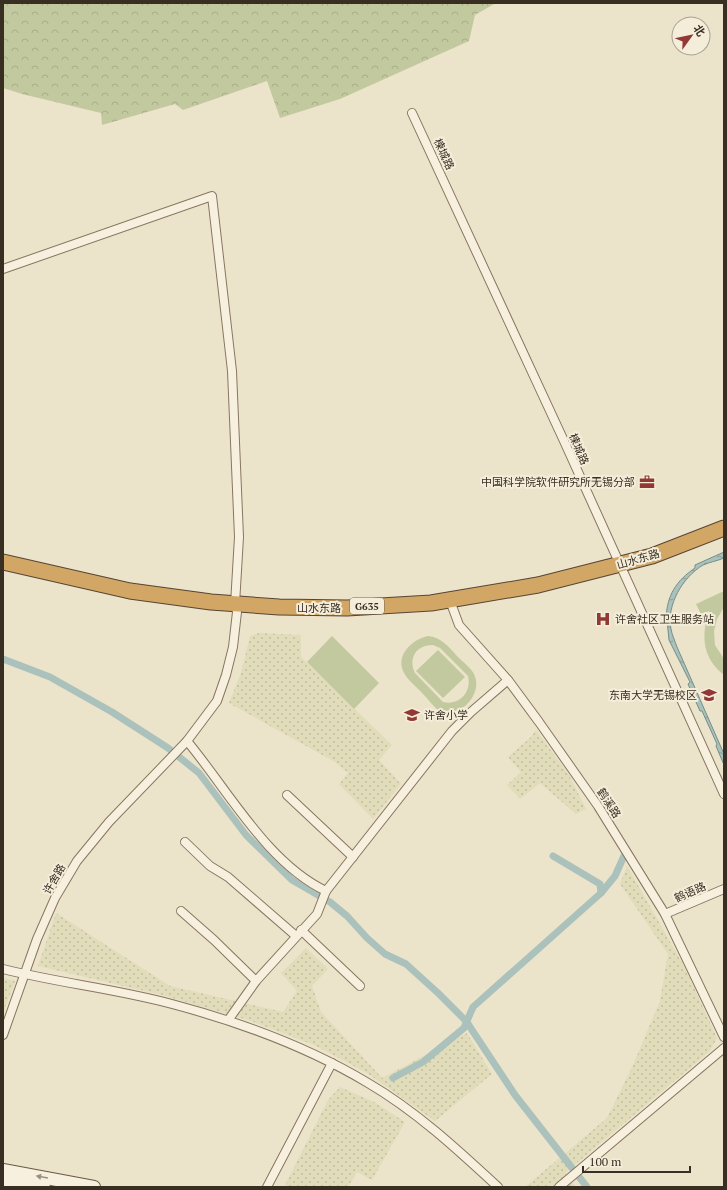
<svg xmlns="http://www.w3.org/2000/svg" width="727" height="1190" font-family="'PT Serif','Noto Sans SC',serif">
<style>
.farmland{fill:url(#farmland-dots)}
.forest{fill:url(#forest-crowns)}
.pitch{fill:#c3c99f;fill-rule:evenodd}
.water{fill:url(#water-ripples);stroke:#728f89}
.lines{fill:none;stroke-linecap:round;stroke-linejoin:round}
.canal{stroke:#abc1bb;stroke-width:7}
.street-casing{stroke:#877660;stroke-width:10}
.secondary-casing{stroke:#6a5843;stroke-width:14}
.highway-casing{stroke:#564534;stroke-width:17}
.street{stroke:#f7f0de;stroke-width:8}
.secondary{stroke:#f7f0de;stroke-width:12}
.highway{stroke:#d2a665;stroke-width:15}
.oneway{fill:#988f80}
.labels{text-anchor:middle;dominant-baseline:central;stroke-width:4;stroke-linejoin:round;paint-order:stroke}
.shield{fill:#f4edda;stroke:#716759;stroke-width:1}
.shield-label{font-size:10px;font-weight:bold;fill:#392e22}
.street-label{font-size:11px;fill:#392e22;stroke:#f4edda}
.poi-label{font-size:11px;fill:#392e22;stroke:#f4edda;text-anchor:end}
</style>
<defs>
<pattern id="farmland-dots" width="8" height="8" patternUnits="userSpaceOnUse"><rect width="8" height="8" fill="#e1dcb9"/><path d="M2 2h.1M6 6h.1" fill="none" stroke="#c2bd9f" stroke-width="1.8" stroke-linecap="round"/></pattern>
<pattern id="forest-crowns" width="20" height="18" patternUnits="userSpaceOnUse"><rect width="20" height="18" fill="#c3c99f"/><path d="M2 6a3 3 0 1 1 6 0M12 15a3 3 0 1 1 6 0" fill="none" stroke="#a8ad89"/></pattern>
<pattern id="water-ripples" width="26" height="14" patternUnits="userSpaceOnUse"><rect width="26" height="14" fill="#abc1bb"/><path d="M2 4q2-2 4 0t4 0M15 11q2-2 4 0t4 0" fill="none" stroke="#8c9d98"/></pattern>
</defs>
<rect width="100%" height="100%" fill="#ece3cb"/>
<!-- farmland -->
<g class="farmland">
<path d="M259 633 301 635V657L392 745 379 760 401 784 373 819 339 784 348 773 335 762 229 703 241 673 250 636Z"/>
<path d="M536 730 569 775 586 809 576 814 540 783 520 799 507 785 521 772 508 757 531 737Z"/>
<path d="M627 866 685 968 717 1038 710 1051 565 1173 576 1187H525L607 1118 633 1065 660 1001 668 954 620 884Z"/>
<path d="M56 913 170 986 283 1012 297 991 281 973 306 948 328 969 312 986 321 1012 382 1078 467 1033 492 1074 435 1121 367 1073 314 1045 248 1020 162 995 38 966Z"/>
<path d="M3 978 15 981 3 1013Z"/>
<path d="M340 1087 374 1102 405 1122 372 1180 357 1172 348 1187H284L328 1100Z"/>
</g>
<!-- forest -->
<path class="forest" d="M3 3H496L475 15 469 41 340 99 280 118 267 81 183 110 175 104 102 125 101 113 22 94 3 88Z"/>
<!-- pitch -->
<g class="pitch">
<path d="M724 591V607L717 619 714 631 715 645 724 659V675C702 658 701 635 709 611L701 614 696 604Z"/>
<path d="M332 636 379 683 354 709 307 662Z"/>
<path d="M428 636C441 637 449 647 457 656 463 662 471 668 474 674 481 688 471 704 459 710 454 713 444 713 438 710 433 706 428 699 423 694 417 687 407 680 403 671 396 654 413 639 428 636ZM433 645 440 648 468 676C472 692 459 706 443 702L415 673C408 658 416 645 433 645Z"/>
<path d="M438 650 465 677 443 698 416 671Z"/>
</g>
<!-- water -->
<path class="water" d="M724 552V558C717 561 710 562 703 565 683 577 666 605 671 629 672 635 675 641 677 647L724 754V765L716 746 717 744 702 711H700L688 684 690 682 669 640 667 620 666 619C667 595 676 581 695 568V565Z"/>
<g class="lines">
<!-- canal -->
<g class="canal">
<path d="M3 659 50 677 112 712 168 748 199 773 246 835 292 880 330 902 347 916 367 938 385 954 406 964 438 993 466 1021 515 1095 587 1187"/>
<path d="M601 893 615 876 624 856"/>
<path d="M393 1078 423 1062 464 1028 473 1007 601 893 600 884 553 856"/>
</g>
<!-- street casing -->
<g class="street-casing">
<g id="street">
<path d="M412 113 564 441 724 794"/>
<path d="M3 269 212 196 232 371 239 537 235 604 237 612 233 647 226 675 217 701 187 741 109 822 77 861 55 898 37 939 3 1035"/>
<path d="M452 599V606L459 625 508 680 539 722 598 806 665 914 724 1037"/>
<path d="M187 741C228 790 267 863 326 891"/>
<path d="M287 795 353 857"/>
<path d="M185 842 210 866 228 877 296 936"/>
<path d="M181 911 214 940 256 981"/>
<path d="M665 914 724 889"/>
<path d="M301 930 360 986"/>
<path d="M3 969C59 983 117 989 172 1004 240 1022 308 1047 368 1083 416 1111 458 1150 498 1187"/>
<path d="M229 1019 256 981 317 914 326 891 452 731 471 712 508 680"/>
<path d="M267 1187 332 1063"/>
<path d="M559 1187 724 1048"/>
</g>
</g>
<!-- secondary casing -->
<g class="secondary-casing">
<g id="secondary">
<path d="M3 1170 94 1187"/>
<path d="M3 1180 44 1187"/>
</g>
</g>
<!-- highway casing -->
<g class="highway-casing">
<path id="highway" d="M3 562 130 591 211 602 279 607 347 608 431 603 538 585 652 556 724 528"/>
</g>
<!-- street -->
<use href="#street" class="street"/>
<!-- secondary -->
<use href="#secondary" class="secondary"/>
<!-- highway -->
<use href="#highway" class="highway"/>
</g>
<!-- one-way arrows -->
<defs><path id="oneway-solid" d="M-6-.8H1V-3.2L6.5 0L1 3.2V.8H-6Z"/></defs>
<use class="oneway" href="#oneway-solid" transform="translate(42 1177) rotate(-170)"/>
<!-- icons -->
<defs>
<g id="office-bare" transform="scale(1.2)"><path d="M-6-3h4V-5.5h4V-3h4V5H-6ZM-1-4.5V-3h2v-1.5ZM-6 0V1H6V0Z" fill="#923835" stroke="#f4edda" stroke-width="2.5" paint-order="stroke"/></g>
<g id="hospital-bare" transform="scale(1.2)"><path d="M-5-5h3v3.5h4V-5h3V5h-3V1.5h-4V5h-3Z" fill="#923835" stroke="#f4edda" stroke-width="2.5" paint-order="stroke"/></g>
<g id="university-bare" transform="scale(1.2)"><path d="M0-5L7-2L0 1L-7-2ZM-4 1L0 2.5L4 1V4Q0 6-4 4Z" fill="#923835" stroke="#f4edda" stroke-width="2.5" paint-order="stroke"/></g>
<g id="school-bare" transform="scale(1.2)"><path d="M0-5L7-2L0 1L-7-2ZM-4 1L0 2.5L4 1V4Q0 6-4 4Z" fill="#923835" stroke="#f4edda" stroke-width="2.5" paint-order="stroke"/></g>
</defs>
<g fill-rule="evenodd">
<use href="#office-bare" x="647" y="482"/>
<use href="#hospital-bare" x="603" y="619"/>
<use href="#university-bare" x="709" y="695"/>
<use href="#school-bare" x="412" y="715"/>
</g>
<g class="labels">
<!-- shield labels -->
<rect class="shield" x="350" y="598" width="34" height="16" rx="3"/>
<g class="shield-label">
<text x="367" y="606">G635</text>
</g>
<!-- street labels -->
<g class="street-label">
<text transform="translate(444 154) rotate(65)">楝城路</text>
<text transform="translate(579 449) rotate(66)">楝城路</text>
<text transform="translate(638 559) rotate(-16)">山水东路</text>
<text x="319" y="608">山水东路</text>
<text transform="translate(609 803) rotate(57)">鹤溪路</text>
<text transform="translate(54 879) rotate(-60)">许舍路</text>
<text transform="translate(690 892) rotate(-24)">鹤语路</text>
</g>
<!-- poi labels -->
<g class="poi-label">
<text x="635" y="482">中国科学院软件研究所无锡分部</text>
<text x="615" y="619" text-anchor="start">许舍社区卫生服务站</text>
<text x="697" y="695">东南大学无锡校区</text>
<text x="424" y="715" text-anchor="start">许舍小学</text>
</g>
</g>
<!-- border -->
<rect width="727" height="1190" fill="none" stroke="#392e22" stroke-width="8"/>
<!-- north arrow -->
<g transform="translate(691 36) rotate(57)"><circle r="19" fill="#f4edda" stroke="#a9a190"/>
<path d="M0-3L7 15L0 10L-7 15Z" fill="#923835"/>
<text y="-6" font-size="11" font-weight="bold" text-anchor="middle" fill="#392e22">北</text>
</g>
<!-- scale -->
<path d="M583 1166v6h107v-6" fill="none" stroke="#392e22" stroke-width="2"/>
<text x="589" y="1166" font-size="12" fill="#392e22" stroke="#f4edda" stroke-width="3" paint-order="stroke">100 m</text>
</svg>
